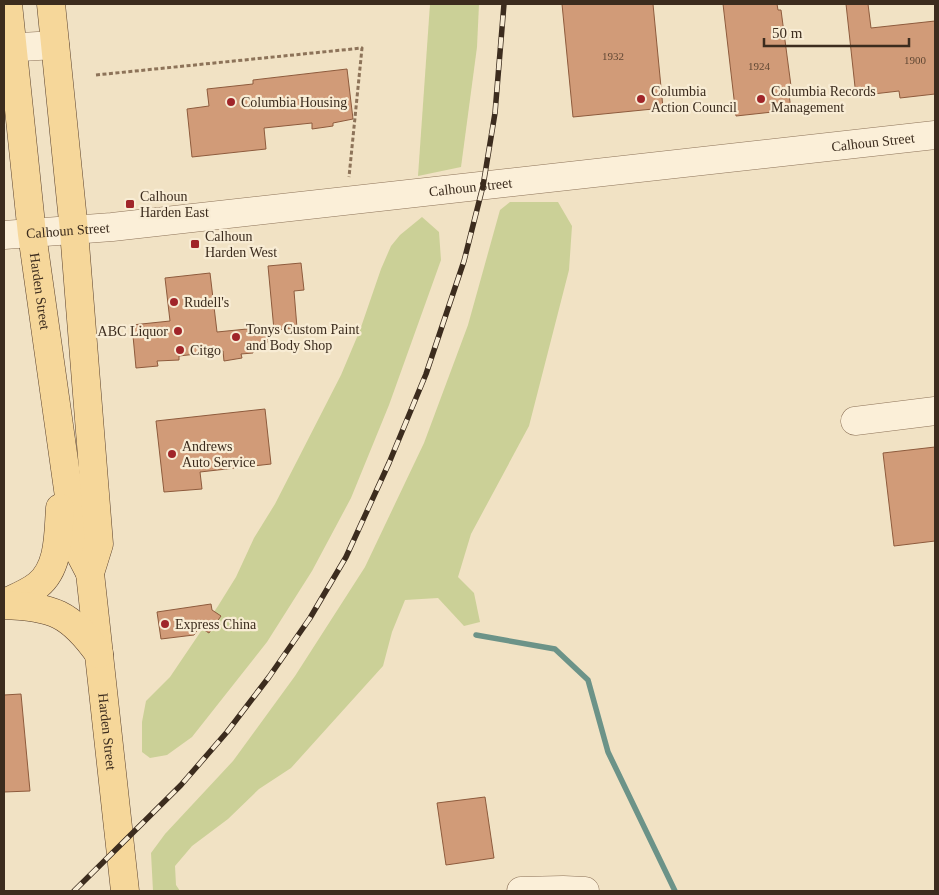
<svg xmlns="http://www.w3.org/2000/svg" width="939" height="895" font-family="'Times New Roman',serif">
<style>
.green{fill:#cbd097}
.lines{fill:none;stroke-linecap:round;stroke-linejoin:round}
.stream{stroke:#6c9388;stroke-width:5.5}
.building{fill:#d19b78;stroke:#8e5b3d}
.minor-casing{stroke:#8d7359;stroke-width:29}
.major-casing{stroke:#5a412d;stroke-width:29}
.path{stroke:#8d7359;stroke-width:3;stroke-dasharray:4 2.5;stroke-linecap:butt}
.minor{stroke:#fbefd8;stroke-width:28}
.major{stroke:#f6d79a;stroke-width:28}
.rail-casing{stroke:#3c2c1e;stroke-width:5.5}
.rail{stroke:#f8ecd4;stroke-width:4;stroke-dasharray:11;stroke-linecap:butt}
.poi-dot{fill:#a02529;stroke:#f8ecd4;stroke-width:2}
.labels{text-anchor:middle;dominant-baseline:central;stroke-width:4.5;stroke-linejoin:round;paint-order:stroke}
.number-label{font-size:11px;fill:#614834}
.poi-label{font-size:14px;fill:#3c2c1e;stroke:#f8ecd4;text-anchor:start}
.street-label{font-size:14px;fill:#3c2c1e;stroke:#f8ecd4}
</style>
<rect width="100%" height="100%" fill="#f1e2c4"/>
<!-- green -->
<g class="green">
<path d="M430 4H479L477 47 461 167 418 176Z"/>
<path d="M510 202H558L572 226 569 270 529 426 471 534 458 577 474 593 480 622 464 626 438 598 405 600 392 632 383 666 291 768 259 789 228 819 192 846 175 866 176 885 180 891H153L151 853 165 834 233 761 295 676 365 567 424 443 468 325 500 210Z"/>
<path d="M422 217 439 232 441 260 389 405 351 498 312 571 267 642 192 737 167 755 150 758 142 752V722L146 701 170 677 218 606 236 577 254 538 275 504 341 375 360 330 381 269 391 246 400 235Z"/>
</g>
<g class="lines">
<!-- stream -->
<path class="stream" d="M476 635 555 649 588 680 608 752 675 891"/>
</g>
<!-- building -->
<g class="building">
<path d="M562 4H653L663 108 573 117Z"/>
<path d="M723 4H777L778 10H781L791 86H788L791 110 736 116Z"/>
<path d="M846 4H868L871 28 935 21V94L900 98 899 91 856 96Z"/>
<path d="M347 69 353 119 333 123V126L312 129V123L264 128 266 149 192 157 187 109 209 106 207 89 253 84V80Z"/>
<path d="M301 263 304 290 294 291 297 328 274 330 268 266Z"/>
<path d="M210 273 217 332 267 327 268 342 252 344 253 353 241 354 242 358 224 361 223 351 179 356V360L157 361 158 366 136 368 132 325 170 321 165 278Z"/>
<path d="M265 409 271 464 200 472 202 489 164 492 156 421Z"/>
<path d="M935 447V541L894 546 883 453Z"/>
<path d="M211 604 212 610 221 616 209 633 199 627 194 635 161 639 157 612Z"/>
<path d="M21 694 30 791 4 792V695Z"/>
<path d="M485 797 494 858 446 865 437 803Z"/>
</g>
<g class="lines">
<!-- minor casing -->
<g class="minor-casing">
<g id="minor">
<path d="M4 48 55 45"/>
<path id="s1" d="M4 235 112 227 935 135"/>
<path d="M855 421 935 411"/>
<path d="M521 891 563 890 585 891"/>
</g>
</g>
<!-- major casing -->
<g class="major-casing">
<g id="major">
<path id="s2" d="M8 4 32 234 63 454 76 546 90 573"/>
<path id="s3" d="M51 4 74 231 99 544 90 573 125 891"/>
<path d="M4 603C15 598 28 593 38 585 60 567 58 533 60 508"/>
<path d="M4 605C53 607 70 613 99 654"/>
</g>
</g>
<!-- path -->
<path class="path" d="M96 75 362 48 349 177"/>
<!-- minor -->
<use href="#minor" class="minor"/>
<!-- major -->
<use href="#major" class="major"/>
<!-- rail casing -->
<g class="rail-casing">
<path id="rail" d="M74 891 181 785 227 732 269 677 310 618 346 557 389 463 426 374 464 261 483 186 495 113 504 4"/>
</g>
<!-- rail -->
<use href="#rail" class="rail"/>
</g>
<!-- markers -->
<g class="poi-dot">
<circle cx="641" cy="99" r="5"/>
<circle cx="761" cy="99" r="5"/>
<circle cx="231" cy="102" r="5"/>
<rect x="125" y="199" width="10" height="10" rx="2.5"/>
<rect x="190" y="239" width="10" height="10" rx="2.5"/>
<circle cx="174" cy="302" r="5"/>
<circle cx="178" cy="331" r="5"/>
<circle cx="236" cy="337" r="5"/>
<circle cx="180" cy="350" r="5"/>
<circle cx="172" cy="454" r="5"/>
<circle cx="165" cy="624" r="5"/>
</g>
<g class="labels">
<!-- number labels -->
<g class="number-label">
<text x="613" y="56">1932</text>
<text x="915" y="60">1900</text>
<text x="759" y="66">1924</text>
</g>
<!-- poi labels -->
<g class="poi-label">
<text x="651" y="91">Columbia<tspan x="651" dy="16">Action Council</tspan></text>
<text x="771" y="91">Columbia Records<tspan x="771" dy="16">Management</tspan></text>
<text x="241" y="102">Columbia Housing</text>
<text x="140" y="196">Calhoun<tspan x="140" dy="16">Harden East</tspan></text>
<text x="205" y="236">Calhoun<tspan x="205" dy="16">Harden West</tspan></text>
<text x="184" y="302">Rudell's</text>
<text x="246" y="329">Tonys Custom Paint<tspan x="246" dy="16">and Body Shop</tspan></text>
<text x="168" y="331" text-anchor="end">ABC Liquor</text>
<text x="190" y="350">Citgo</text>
<text x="182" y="446">Andrews<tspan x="182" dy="16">Auto Service</tspan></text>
<text x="175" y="624">Express China</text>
</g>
<!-- street labels -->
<g class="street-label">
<text stroke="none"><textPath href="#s1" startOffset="874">Calhoun Street</textPath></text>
<text stroke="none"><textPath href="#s1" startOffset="469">Calhoun Street</textPath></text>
<text stroke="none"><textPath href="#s1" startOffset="64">Calhoun Street</textPath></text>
<text stroke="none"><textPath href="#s2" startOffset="289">Harden Street</textPath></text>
<text stroke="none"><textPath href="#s3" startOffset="732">Harden Street</textPath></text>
</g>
</g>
<!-- border -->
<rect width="939" height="895" fill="none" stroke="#3c2c1e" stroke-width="10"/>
<!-- scale -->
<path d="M764 38v8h145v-8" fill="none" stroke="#3c2c1e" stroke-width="2.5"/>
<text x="772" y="38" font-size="15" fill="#3c2c1e" stroke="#f8ecd4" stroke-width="4" paint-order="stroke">50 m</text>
</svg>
